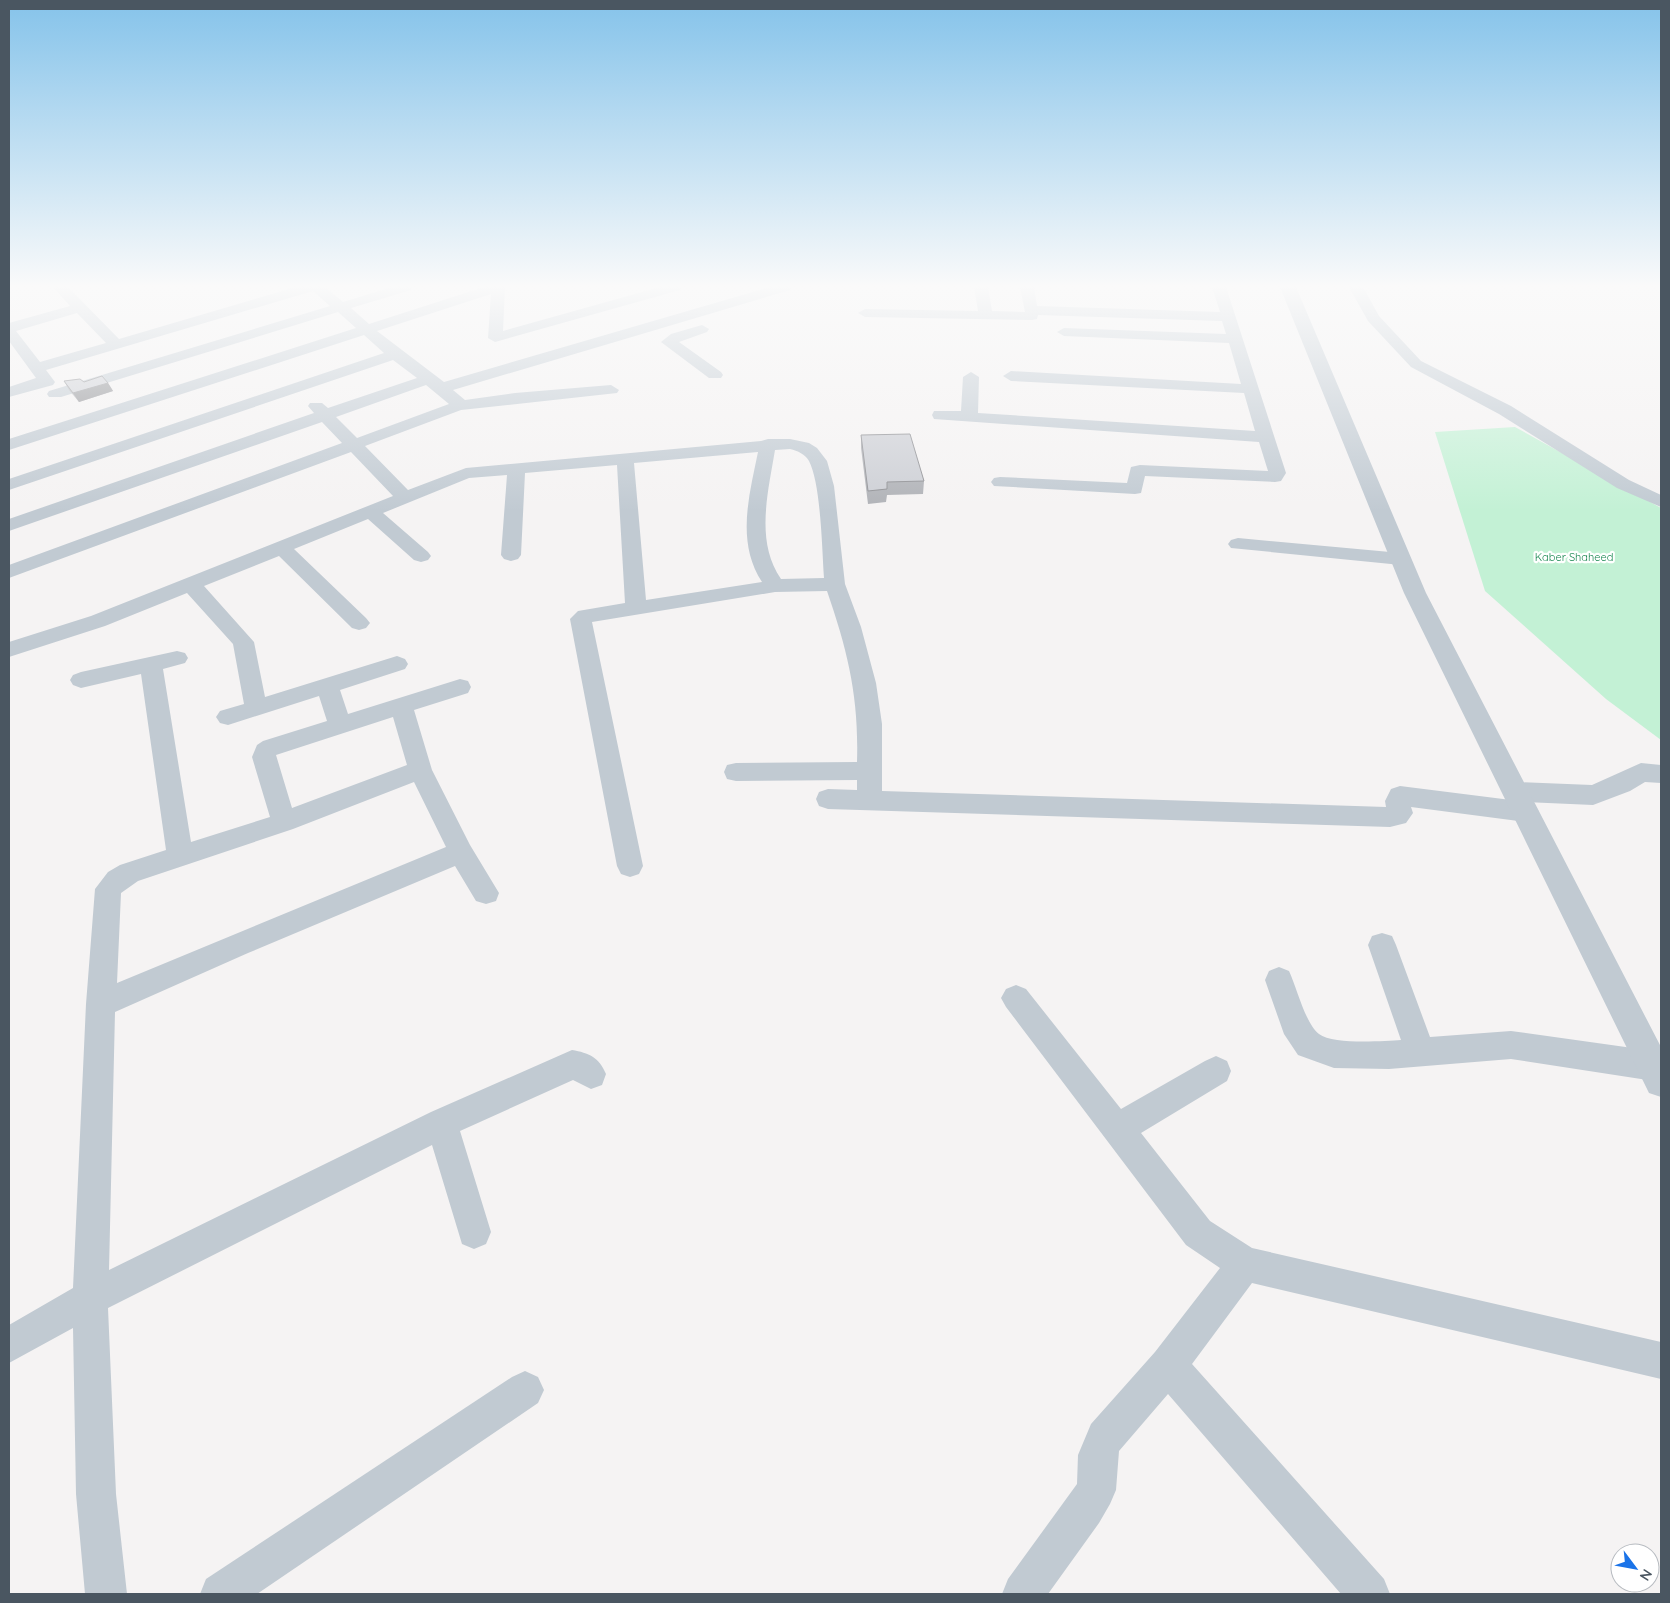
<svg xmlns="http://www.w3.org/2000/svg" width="1670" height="1603" font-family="Quicksand,sans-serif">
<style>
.green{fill:#c3f1d5}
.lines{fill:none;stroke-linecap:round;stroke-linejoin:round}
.minor{fill:#c1cad2;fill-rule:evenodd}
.tertiary{fill:#c1cad2;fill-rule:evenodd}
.wall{fill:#b0b2b7}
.shaded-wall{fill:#909195}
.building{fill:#cdcfd5;stroke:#909195}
.labels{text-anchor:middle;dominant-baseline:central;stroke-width:4.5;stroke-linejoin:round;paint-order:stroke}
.far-park-label{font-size:11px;fill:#17864f;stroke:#fff}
</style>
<rect width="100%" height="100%" fill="#f5f3f3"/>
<!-- green -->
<path class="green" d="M1515 427 1661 508V740L1606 699 1485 591 1435 432Z"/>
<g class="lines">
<!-- minor -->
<g class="minor">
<path d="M53 287H68L119 339 296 287H325L343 302 392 287H413L411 290 351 308 369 324 484 287H505L503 331 660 287H682L680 290 495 342 488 338 491 294 377 331 444 382 770 287H792L790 290 453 390 465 400 515 393 611 385 619 390 617 393 461 410 365 446 408 490 466 468 761 441 768 439H790L809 443 817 448 827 461 834 486 845 584 861 627 876 683 882 724V791L1386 807 1385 801 1391 789 1400 786 1511 800 1506 799 1503 792 1506 785 1515 782 1592 785 1641 763 1661 765V783L1645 782 1630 791 1593 805 1525 802 1535 805 1539 812 1535 819 1526 822 1411 807 1413 813 1406 823 1390 827 828 809 819 806 816 799 819 792 828 789 857 790V780L736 781 727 779 724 772 727 765 736 763 857 762C859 697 848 652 827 591L775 592 592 622 643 866 639 874 630 877 621 874 617 866 570 619 578 611 625 603 617 465 525 473 521 555 518 559 511 561 504 559 501 555 507 475 469 478 383 513 428 552 431 556 428 560 421 562 414 560 368 519 294 549 366 618 370 623 366 628 359 630 352 628 279 556 204 586 254 642 265 697 397 656 405 659 408 664 405 669 340 690 348 714 460 679 468 681 471 687 468 693 414 710 432 770 470 845 499 893 496 901 486 904 476 901 455 866 248 953 115 1012 109 1270 431 1112 572 1050C589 1053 599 1057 606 1074L602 1085 591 1089 573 1080 460 1131 491 1232 486 1244 474 1249 462 1244 432 1145 108 1308 116 1494 127 1594H85L76 1494 73 1328 9 1363V1325L73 1288 86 1004 95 889 108 872 120 865 166 850 141 674 81 688 73 685 70 680 73 675 81 672 177 651 185 653 188 658 185 663 163 669 191 842 270 817 252 757 257 745 263 741 327 721 319 696 228 725 220 723 216 717 220 711 244 704 233 644 187 593 105 626 9 657V642L91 616 393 496 351 452 9 578V565L342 443 322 422 9 531V519L314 413 308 406 310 403H322L328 408 417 378 393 360 9 490V479L384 353 364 335 9 450V439L356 328 338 312 61 397H49L47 394 49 391 330 306 313 291 46 370 55 382 53 385 9 397V387L36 378 9 341V323L70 306ZM77 313 106 343 40 362 16 331ZM426 385 449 404 357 438 336 417ZM790 449C798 451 805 454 809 461 821 484 822 550 824 578L781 579C755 541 768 493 775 450ZM758 452C749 496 736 542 762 582L646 600 634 463ZM393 717 407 765 292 808 276 755ZM414 782 446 847 117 983 121 893 138 881 293 829Z"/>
<path d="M974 287H988L992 311 1025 312 1020 287H1034L1037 306 1220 312 1212 287H1226L1286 473 1281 481 1275 482 1145 476 1141 493 1135 494 994 486 991 482 994 478 1000 477 1127 483 1131 467 1140 465 1268 471 1259 442 934 419 932 415 934 411H961L963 377 971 372 979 377 978 413 1255 431 1244 393 1011 381 1003 376 1011 371 1241 384 1229 343 1064 336 1057 332 1064 328 1226 334 1222 321 1038 315 1037 319 1032 320 865 317 858 313 865 309 978 311Z"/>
<path d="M1349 287H1363L1379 316 1421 361 1511 406 1629 480 1661 495V507L1617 488 1499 414 1411 367 1368 321Z"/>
<path d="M702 325 709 329 707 332 679 342 721 372 723 375 721 378H709L661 342 671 334Z"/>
<path d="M1238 538 1401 553 1408 555 1411 559 1408 563 1401 565 1231 548 1228 544 1231 540Z"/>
<path d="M1382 933 1392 936 1396 945 1430 1037 1511 1031 1654 1051 1661 1054V1078L1654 1081 1511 1059 1389 1069 1334 1068 1298 1055 1284 1034 1265 980 1269 971 1279 967 1289 971C1297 988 1305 1023 1319 1034 1333 1045 1384 1041 1401 1040L1368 945 1372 936Z"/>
<path d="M1016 985 1026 989 1121 1109 1205 1061 1216 1056 1227 1061 1231 1071 1227 1081 1141 1133 1210 1221 1252 1248 1661 1342V1379L1252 1283 1192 1364 1384 1579 1390 1594H1341L1168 1394 1119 1451 1116 1490 1110 1504 1099 1523 1048 1594H1002L1008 1579 1077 1484 1078 1455 1091 1424 1155 1352 1220 1268 1186 1245 1006 1007 1001 998 1006 989Z"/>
<path d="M525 1371 538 1377 544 1390 538 1403 257 1594H200L206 1579 512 1377Z"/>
</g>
<!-- tertiary -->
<path class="tertiary" d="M1280 287H1296L1426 593 1661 1047V1097L1649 1093 1404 593Z"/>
</g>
<!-- wall -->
<g class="wall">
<path d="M64 381 108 383 113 391 79 402 69 390Z"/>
<path d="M861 435 924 481 923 494 887 495 886 502 868 504 861 448Z"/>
</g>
<!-- shaded-wall -->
<path class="shaded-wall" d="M108 383 113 391 79 402 73 393Z"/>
<!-- building -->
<g class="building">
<path d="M102 376 108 383 73 393 64 381 80 379 84 382Z"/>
<path d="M910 434 924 481 887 482V489L868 491 861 435Z"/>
</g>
<!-- sky -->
<linearGradient id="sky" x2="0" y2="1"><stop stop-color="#85c3ea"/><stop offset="0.56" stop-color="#fafafa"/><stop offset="1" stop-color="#fafafa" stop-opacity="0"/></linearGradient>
<rect width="1670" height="511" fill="url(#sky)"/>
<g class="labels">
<!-- far-park labels -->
<g class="far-park-label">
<text x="1574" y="557">Kaber Shaheed</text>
</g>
</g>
<!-- border -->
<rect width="1670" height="1603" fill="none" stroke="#4a5661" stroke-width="20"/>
<!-- north arrow -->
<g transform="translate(1635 1568) rotate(122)"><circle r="24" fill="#ffffff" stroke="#b7bbc0"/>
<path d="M0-4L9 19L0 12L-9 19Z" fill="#1a73e8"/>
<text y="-8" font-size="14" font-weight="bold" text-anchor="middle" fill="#4a5661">N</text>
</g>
</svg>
